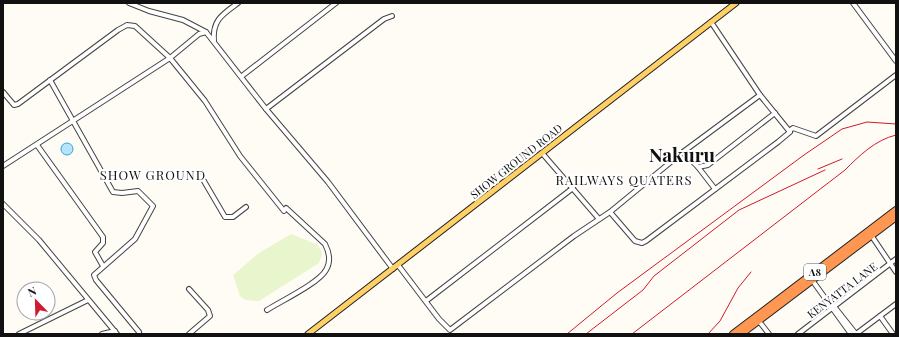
<svg xmlns="http://www.w3.org/2000/svg" width="899" height="337" font-family="'Playfair Display',serif">
<style>
.pitch{fill:#e9f5cc}
.water{fill:#b4e5fc;stroke:#34a2da}
.lines{fill:none;stroke-linecap:round;stroke-linejoin:round}
.minor-casing{stroke:#444;stroke-width:6}
.major-casing{stroke:#222;stroke-width:7}
.highway-casing{stroke:#222;stroke-width:8}
.minor{stroke:#fff;stroke-width:4}
.major{stroke:#ffd065;stroke-width:5}
.highway{stroke:#ff9753;stroke-width:6}
.rail{stroke:#d01a2d;stroke-width:1}
.labels{text-anchor:middle;dominant-baseline:central;stroke-width:4;stroke-linejoin:round;paint-order:stroke}
.shield{fill:#fff;stroke:#585858;stroke-width:1}
.shield-label{font-size:10px;font-weight:bold;fill:#111}
.street-label{font-size:11px;fill:#111;stroke:#fff}
.quarter-label{font-size:13px;letter-spacing:1px;fill:#111;stroke:#fff}
.town-label{font-size:19px;font-weight:bold;fill:#111;stroke:#fff}
</style>
<rect width="100%" height="100%" fill="#fffcf5"/>
<!-- pitch -->
<path class="pitch" d="M291 234 318 245 322 253 319 263 259 301 245 300 240 296 233 275 259 253Z"/>
<!-- water -->
<circle class="water" cx="67" cy="149" r="6"/>
<g class="lines">
<!-- minor casing -->
<g class="minor-casing">
<g id="minor">
<path d="M129 3 149 11 183 20 206 32 266 109 328 182 393 269"/>
<path d="M853 3 896 61"/>
<path d="M214 41C212 20 223 14 238 3"/>
<path d="M242 76 336 3"/>
<path d="M50 80 113 192 122 193 138 191 153 206 135 239 94 275 96 280 139 332"/>
<path d="M3 92 14 105 18 104 118 30 127 25 135 26 170 58 205 101 240 156 284 211"/>
<path d="M266 109 384 19 392 16"/>
<path d="M789 131 793 128 816 136 896 75"/>
<path d="M37 145 103 237V243L95 252 103 266"/>
<path d="M683 152 698 167 708 165 775 113"/>
<path d="M542 153 599 219"/>
<path d="M3 166 170 58 199 34 206 32"/>
<path d="M698 167 715 189"/>
<path d="M201 176 225 217H233L246 207"/>
<path d="M3 204 39 240 117 334"/>
<path d="M610 212 683 152 760 95"/>
<path d="M871 235 896 272"/>
<path d="M398 265 439 319 450 330 574 236 610 212 635 241 642 243 646 241 778 142 790 132 760 95 711 22"/>
<path d="M812 280 851 334"/>
<path d="M426 301 573 188"/>
<path d="M833 305 856 334"/>
<path d="M267 310C281 301 319 283 326 270 331 262 329 252 325 244L286 208"/>
<path d="M880 316 893 334"/>
<path d="M758 320 769 334"/>
<path d="M19 334 88 300"/>
<path d="M102 334 115 331"/>
<path d="M189 334 210 316 208 310 189 289"/>
<path d="M798 334 896 259"/>
<path d="M856 334 896 304"/>
</g>
</g>
<!-- major casing -->
<g class="major-casing">
<path id="major" d="M308 334 736 3"/>
</g>
<!-- highway casing -->
<g class="highway-casing">
<g id="highway">
<path d="M733 334 896 210"/>
<path d="M741 334 896 217"/>
</g>
</g>
<!-- minor -->
<use href="#minor" class="minor"/>
<!-- major -->
<use href="#major" class="major"/>
<!-- highway -->
<use href="#highway" class="highway"/>
<!-- rail -->
<g class="rail">
<path d="M818 169 842 159"/>
<path d="M567 334 617 293 804 155 842 129 867 122 896 124"/>
<path d="M586 334 643 290 654 276 739 210 825 170"/>
<path d="M632 334 845 170C859 156 875 140 896 135"/>
<path d="M708 334 720 321 738 288 751 272"/>
</g>
</g>
<g class="labels">
<!-- shield labels -->
<rect class="shield" x="804" y="264" width="22" height="16" rx="3"/>
<g class="shield-label">
<text x="815" y="272">A8</text>
</g>
<!-- street labels -->
<g class="street-label">
<text transform="translate(516 161) rotate(-38)">SHOW GROUND ROAD</text>
<text transform="translate(842 290) rotate(-37)">KENYATTA LANE</text>
</g>
<!-- quarter labels -->
<g class="quarter-label">
<text x="153" y="174">SHOW GROUND</text>
<text x="624" y="179">RAILWAYS QUATERS</text>
</g>
<!-- town labels -->
<g class="town-label">
<text x="682" y="154">Nakuru</text>
</g>
</g>
<!-- border -->
<rect width="899" height="337" fill="none" stroke="#111111" stroke-width="8"/>
<!-- north arrow -->
<g transform="translate(36 301) rotate(337)"><circle r="19" fill="#ffffff" stroke="#a0a0a0"/>
<path d="M0-3L7 15L0 10L-7 15Z" fill="#d01a2d"/>
<text y="-6" font-size="11" font-weight="bold" text-anchor="middle" fill="#111111">N</text>
</g>
</svg>
